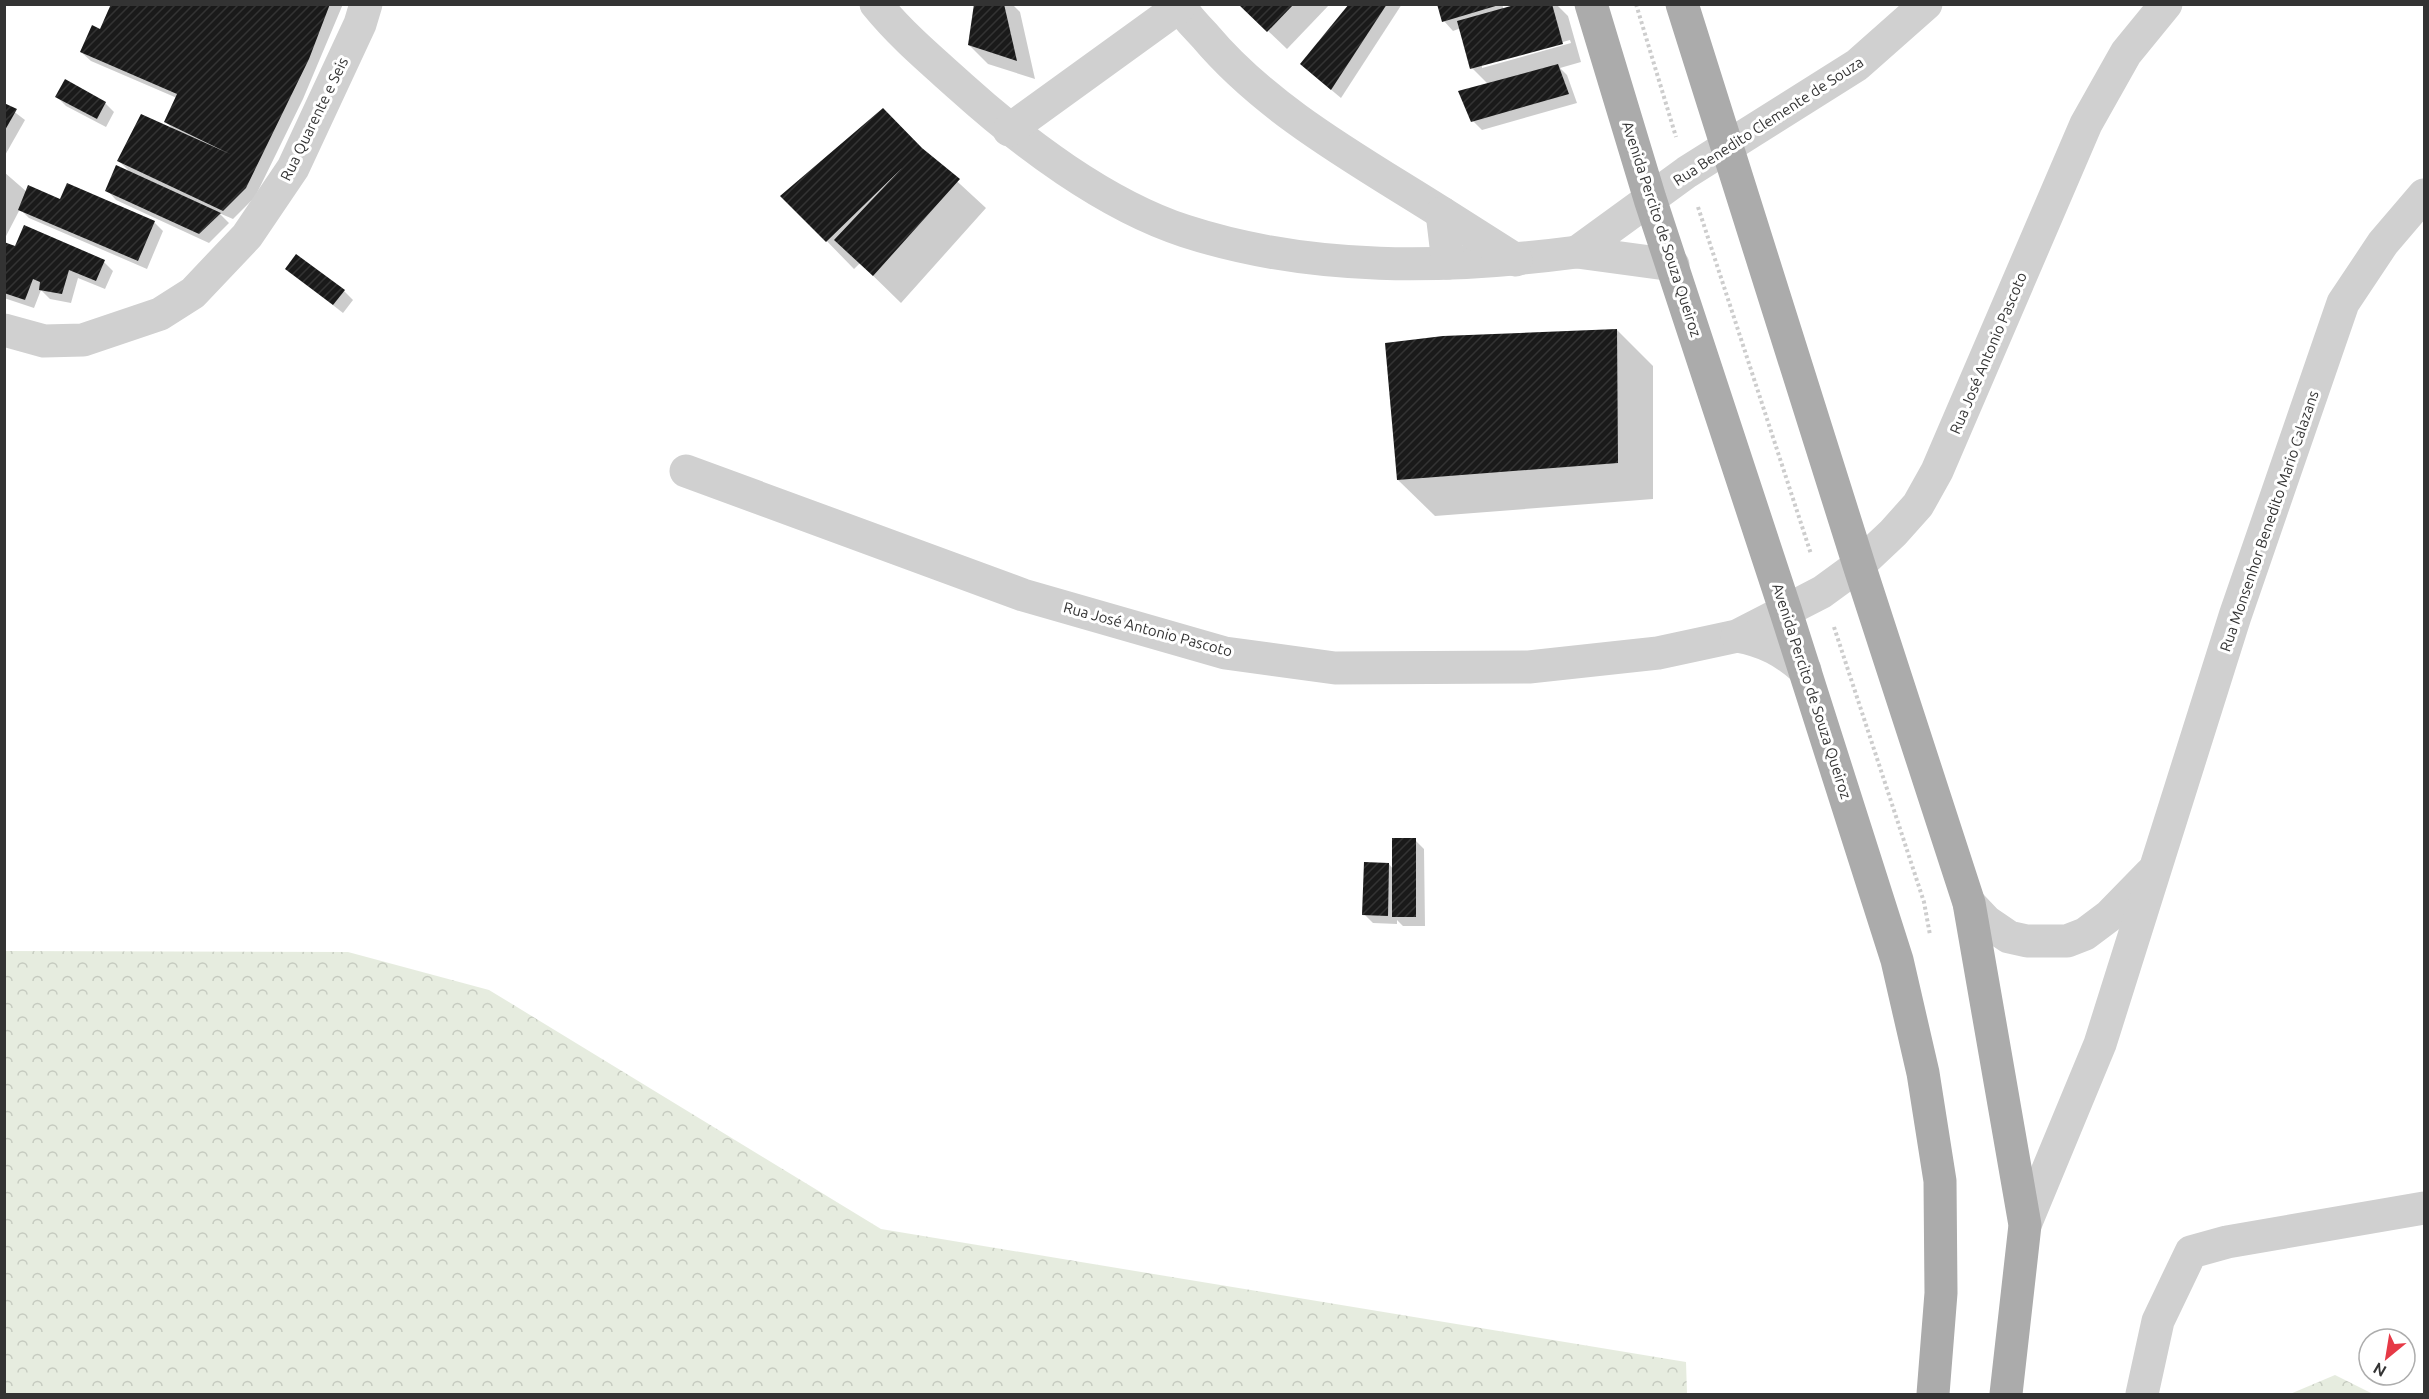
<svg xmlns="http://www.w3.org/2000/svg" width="2429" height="1399" font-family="Ubuntu,sans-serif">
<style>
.forest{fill:url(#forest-crowns)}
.shadow{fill:#0003;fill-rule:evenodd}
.building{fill:url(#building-hatch)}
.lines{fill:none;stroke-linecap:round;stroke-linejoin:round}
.path{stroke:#cdcdcd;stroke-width:4;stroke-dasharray:3 3;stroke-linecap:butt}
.minor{stroke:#d0d0d0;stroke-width:33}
.major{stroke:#ababab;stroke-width:33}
.labels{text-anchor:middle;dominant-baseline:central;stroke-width:6;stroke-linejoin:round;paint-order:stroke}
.street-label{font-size:15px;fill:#333;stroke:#fff}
</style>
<defs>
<pattern id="forest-crowns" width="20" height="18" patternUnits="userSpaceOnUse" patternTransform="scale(1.5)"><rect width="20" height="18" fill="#e6ecdf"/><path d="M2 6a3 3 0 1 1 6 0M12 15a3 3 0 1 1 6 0" fill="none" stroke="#c6cbc0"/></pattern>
<pattern id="building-hatch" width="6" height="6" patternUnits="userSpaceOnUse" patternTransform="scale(1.5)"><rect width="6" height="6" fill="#1a1a1a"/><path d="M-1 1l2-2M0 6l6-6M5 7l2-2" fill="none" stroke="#333"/></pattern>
</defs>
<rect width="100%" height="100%" fill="#fff"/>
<!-- forest -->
<g class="forest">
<path d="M5 951 348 952 489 990 881 1229 1686 1362 1687 1394H5Z"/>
<path d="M2335 1375 2373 1394H2290Z"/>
</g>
<!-- shadow -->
<g class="shadow">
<path d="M184 4H343L303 99 255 197 233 219 219 213 229 223 209 243 116 200 107 190 130 172 119 161 175 131 166 122 177 98 91 61 81 52 101 31Z"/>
<path d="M972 4H1012L1020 12 1035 79 988 64 969 45 975 6Z"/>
<path d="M1240 4H1330L1287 49Z"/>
<path d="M1351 4H1402L1341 98 1311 73Z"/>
<path d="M1438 4H1502L1504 10 1524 4H1556L1568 16 1581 62 1560 68 1567 75 1577 103 1482 130 1473 121 1488 84 1472 68 1461 28 1453 31 1444 21ZM1570 40 1571 43 1482 68V64Z"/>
<path d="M57 97 105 103 114 112 106 127 66 106Z"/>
<path d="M4 104 25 120 4 157Z"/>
<path d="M922 149 986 208 901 303 860 263 854 269 783 196Z"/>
<path d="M4 172 27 192 154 222 163 231 147 269 29 218 20 209 4 240Z"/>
<path d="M4 244 104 262 113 271 105 289 78 278 71 303 50 299 41 290 34 308 4 298Z"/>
<path d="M287 269 344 291 353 300 343 313Z"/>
<path d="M1617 330 1653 366V499L1435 516 1398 480Z"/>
<path d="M1415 840 1424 849 1425 926H1403L1397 920V924L1373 923 1364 914 1389 864 1393 869Z"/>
</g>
<!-- building -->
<g class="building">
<path d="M111 4H330L309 59 246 188 223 211 117 161 141 114 230 154 164 122 177 94 80 52 92 25 100 29Z"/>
<path d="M974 4H1004L1017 61 968 45Z"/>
<path d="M1238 4H1294L1267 32Z"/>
<path d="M1349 4H1387L1331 90 1300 64Z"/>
<path d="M1437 4H1499V5L1442 22Z"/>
<path d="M1518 4H1552L1563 44 1470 69 1457 21Z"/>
<path d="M1558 64 1569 94 1471 122 1458 91Z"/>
<path d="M65 79 106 102 97 119 55 97Z"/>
<path d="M4 103 17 109 4 132Z"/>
<path d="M883 108 922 148 960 179 873 276 834 240 902 168 826 242 780 196Z"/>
<path d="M116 165 221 213 199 234 105 191Z"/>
<path d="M67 183 155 221 138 261 18 210 28 185 60 199Z"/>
<path d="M24 225 105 260 96 281 69 270 62 294 39 290 40 282 33 279 25 300 4 293V242L15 246Z"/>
<path d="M296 254 345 290 333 305 285 269Z"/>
<path d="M1617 329 1618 463 1397 480 1385 343 1443 336Z"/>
<rect x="1392" y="838" width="24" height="79"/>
<path d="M1364 862 1389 863 1388 916 1362 915Z"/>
</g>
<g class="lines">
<!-- path -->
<g class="path">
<path d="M1636 4 1676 137"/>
<path d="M1698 207 1811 554"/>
<path d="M1834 627 1924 902 1930 935"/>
</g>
<!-- minor -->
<g class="minor">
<path d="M876 4C901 35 931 60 961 87 1022 142 1105 205 1185 231 1311 272 1447 269 1577 252"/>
<path d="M1179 4C1185 16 1196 26 1205 36 1268 111 1360 161 1442 213"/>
<path d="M1009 130 1179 7"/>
<path d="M1448 263 1442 213 1516 260"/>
<path d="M1673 265 1577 252 1687 172 1857 65 1926 4"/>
<path d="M4 330 44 341 83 340 160 314 193 293 247 236 293 168 360 24 366 4"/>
<path d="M686 471 1023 595 1225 653 1335 668 1529 667 1658 653 1737 636 1822 592 1859 565 1893 533 1918 505 1937 471 2086 124 2126 53 2166 4"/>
<path d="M1737 636C1765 641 1784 651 1805 670"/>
<path d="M1969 903 1987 922 2009 937 2027 941H2067L2085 934 2109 916 2150 874"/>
<path d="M2025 1225 2100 1044 2235 616 2343 303 2383 243 2424 195"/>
<path d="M2142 1394 2158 1321 2191 1252 2227 1242 2424 1208"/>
</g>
<!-- major -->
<g class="major">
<path d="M1591 4 1650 199 1786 612 1897 960 1923 1073 1940 1181 1941 1293 1933 1394"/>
<path d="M1682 4 1859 565 1969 903 2025 1225 2006 1394"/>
</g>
</g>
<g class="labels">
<!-- street labels -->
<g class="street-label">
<text transform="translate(314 119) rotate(-64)">Rua Quarente e Seis</text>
<text transform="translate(1768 121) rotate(-33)">Rua Benedito Clemente de Souza</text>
<text transform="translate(1662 229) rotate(72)">Avenida Percito de Souza Queiroz</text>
<text transform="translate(1988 353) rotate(-67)">Rua José Antonio Pascoto</text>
<text transform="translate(2269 521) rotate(-71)">Rua Monsenhor Benedito Mario Calazans</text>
<text transform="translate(1148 629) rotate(15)">Rua José Antonio Pascoto</text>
<text transform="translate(1812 691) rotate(72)">Avenida Percito de Souza Queiroz</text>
</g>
</g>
<!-- border -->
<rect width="2429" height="1399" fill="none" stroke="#333333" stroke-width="12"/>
<!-- north arrow -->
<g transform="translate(2387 1357) rotate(210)"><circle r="28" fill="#ffffff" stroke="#adadad" stroke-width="1.5"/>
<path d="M0-4.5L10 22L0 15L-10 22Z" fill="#e63946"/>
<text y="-9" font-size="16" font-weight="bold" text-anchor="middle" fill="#333333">N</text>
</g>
</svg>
